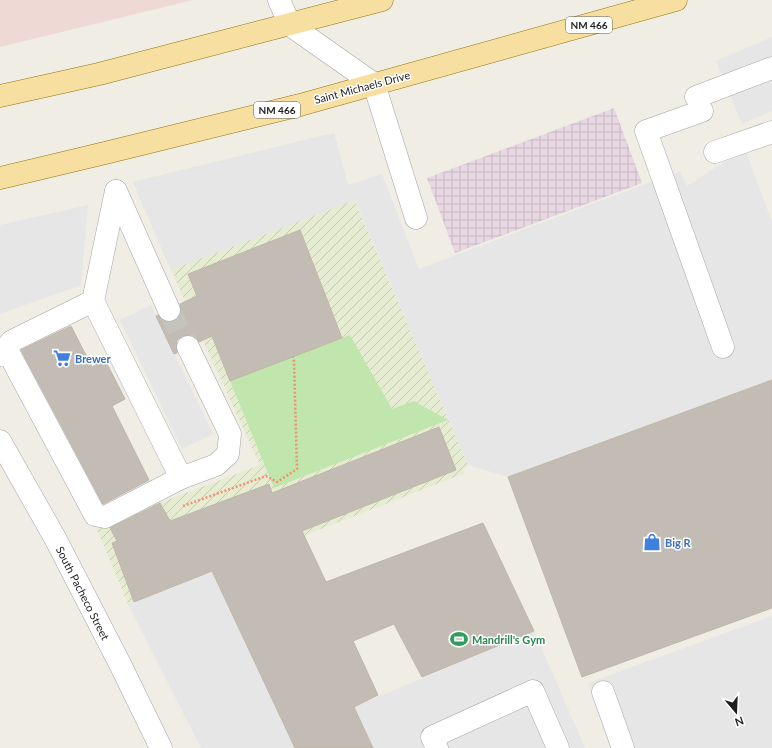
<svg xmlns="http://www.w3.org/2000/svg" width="772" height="748" font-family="Lato,sans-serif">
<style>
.commercial{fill:#efd9d4}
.industrial{fill:url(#industrial-grid)}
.farmland{fill:url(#farmland-furrows)}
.garden{fill:#c1e6ad}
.parking{fill:#e6e6e6}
.building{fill:#c3bcb4;stroke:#bfb6a8}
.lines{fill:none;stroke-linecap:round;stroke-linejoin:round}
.minor-tunnel{stroke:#c5c4bc;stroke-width:22;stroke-dasharray:22 11;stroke-linecap:butt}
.minor-casing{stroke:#a5a5a5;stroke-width:23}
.major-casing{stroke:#917707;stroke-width:23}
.path{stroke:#f39171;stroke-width:2.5;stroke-dasharray:2 2;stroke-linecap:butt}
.minor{stroke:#fff;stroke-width:22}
.major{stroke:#f7dea1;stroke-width:22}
.labels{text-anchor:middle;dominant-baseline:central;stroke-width:3;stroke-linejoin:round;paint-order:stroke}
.shield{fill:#fff;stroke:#626262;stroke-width:1}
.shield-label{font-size:10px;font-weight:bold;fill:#1e1e1e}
.street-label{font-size:11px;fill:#1e1e1e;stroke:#fff}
.shop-label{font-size:11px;font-weight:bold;fill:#366cbe;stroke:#fff;text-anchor:start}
.leisure-label{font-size:11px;font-weight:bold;fill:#27864d;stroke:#fff;text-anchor:start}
</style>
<defs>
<pattern id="industrial-grid" width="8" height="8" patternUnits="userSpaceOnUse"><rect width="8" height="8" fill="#e7d7e2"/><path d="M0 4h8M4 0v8" fill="none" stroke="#c6b8c1"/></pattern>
<pattern id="farmland-furrows" width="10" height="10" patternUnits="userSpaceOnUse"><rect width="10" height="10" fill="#e6ecd1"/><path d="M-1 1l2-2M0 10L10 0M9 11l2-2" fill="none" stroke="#c5cab3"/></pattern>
</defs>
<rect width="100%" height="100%" fill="#efede4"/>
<!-- commercial -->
<path class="commercial" d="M0 0H193L0 47Z"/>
<!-- industrial -->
<path class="industrial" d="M614 108 642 183 455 253 427 178Z"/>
<!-- farmland -->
<path class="farmland" d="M334 133 348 185 468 465 463 470 465 473 128 604 96 527 260 465 171 270 133 182Z"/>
<!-- garden -->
<path class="garden" d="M350 335 392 409 414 401 448 420 274 488 230 381Z"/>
<!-- parking -->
<g class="parking">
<path d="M772 37V111L742 124 716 61Z"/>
<path d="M334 133 348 185 382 174 419 269 680 171 687 186 745 149 772 222V380L508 477 468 465 355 200 171 270 133 182Z"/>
<path d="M88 205 81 285 0 314V225Z"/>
<path d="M151 305 213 434 182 449 120 320Z"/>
<path d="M212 571 227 602 295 748H201L128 604Z"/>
<path d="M772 616V748H610L588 683Z"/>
<path d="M534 631 585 748H373L354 707Z"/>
</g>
<!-- building -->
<g class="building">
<path d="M300 230 342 338 230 381 212 336 199 342 195 336 189 335 183 336 177 340 176 346 177 353 174 354 156 316 158 315 161 320 167 322 174 321 179 317 181 312 180 304 197 296 188 274Z"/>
<path d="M71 326 92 367 105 360 125 399 112 406 149 480 103 504 21 350Z"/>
<path d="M772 380V608L582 677 508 477Z"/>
<path d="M439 427 456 470 302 531 326 582 483 523 534 631 422 677 394 624 353 641 378 695 354 707 373 748H295L212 571 134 602 112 543 117 541 110 528 160 503 170 521 269 484 272 493Z"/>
</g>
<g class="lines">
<!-- minor-tunnel -->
<path class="minor-tunnel" d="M169 310 188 347"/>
<!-- minor casing -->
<g class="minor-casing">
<g id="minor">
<path d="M279 0 290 25 374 84 416 218"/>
<path d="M696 97 772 68"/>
<path d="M702 111 646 131 723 347"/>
<path d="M715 152 772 132"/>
<path d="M116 191 169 310"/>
<path d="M93 301 181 478"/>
<path d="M6 348 95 515 105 517 181 478 216 465 228 454 230 434 188 347"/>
<path d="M0 355 12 341 93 301 116 191"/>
<path d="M0 441 55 538 120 664 161 748"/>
<path d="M603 692 623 748"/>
<path d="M437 748 432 737 533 691 558 748"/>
</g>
</g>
<!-- major casing -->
<g class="major-casing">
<g id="major">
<path d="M0 96 99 74 382 0"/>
<path d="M0 178 105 153 300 105 676 0"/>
</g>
</g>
<!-- path -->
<path class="path" d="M183 506 266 476 277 482 297 469 294 361 293 357"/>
<!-- minor -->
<use href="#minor" class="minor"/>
<!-- major -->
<use href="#major" class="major"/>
</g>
<!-- icons -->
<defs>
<g id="supermarket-bare" transform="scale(1.38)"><path d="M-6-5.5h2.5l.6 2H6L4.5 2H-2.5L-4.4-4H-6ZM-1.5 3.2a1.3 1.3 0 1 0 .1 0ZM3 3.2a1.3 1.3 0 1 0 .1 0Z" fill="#3f7fe0" stroke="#fff" stroke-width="2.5" paint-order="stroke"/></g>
<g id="shop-bare" transform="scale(1.38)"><path d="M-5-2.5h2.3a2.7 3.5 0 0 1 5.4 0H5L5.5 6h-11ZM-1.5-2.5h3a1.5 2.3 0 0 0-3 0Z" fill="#3f7fe0" stroke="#fff" stroke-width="2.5" paint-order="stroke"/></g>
<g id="stadium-bare" transform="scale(1.38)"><path d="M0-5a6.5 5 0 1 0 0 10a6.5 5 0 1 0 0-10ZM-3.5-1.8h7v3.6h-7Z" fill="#2e9e5b" stroke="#fff" stroke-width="2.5" paint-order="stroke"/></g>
</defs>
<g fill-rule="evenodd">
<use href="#supermarket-bare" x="62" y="358"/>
<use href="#shop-bare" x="652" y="542"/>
<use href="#stadium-bare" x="459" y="639"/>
</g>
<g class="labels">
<!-- shield labels -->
<g class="shield">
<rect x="566" y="17" width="46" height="16" rx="3"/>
<rect x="254" y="102" width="46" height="16" rx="3"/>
</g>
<g class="shield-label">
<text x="589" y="25">NM 466</text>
<text x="277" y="110">NM 466</text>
</g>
<!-- street labels -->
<g class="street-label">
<text transform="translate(362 87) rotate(-15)">Saint Michaels Drive</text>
<text transform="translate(83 593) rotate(63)">South Pacheco Street</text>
</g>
<!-- shop labels -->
<g class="shop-label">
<text x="75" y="358">Brewer</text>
<text x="665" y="542">Big R</text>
</g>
<!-- leisure labels -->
<g class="leisure-label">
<text x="472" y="639">Mandrill's Gym</text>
</g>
</g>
<!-- north arrow -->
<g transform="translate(736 712) rotate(161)" stroke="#ffffff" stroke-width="3" paint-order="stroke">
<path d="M0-3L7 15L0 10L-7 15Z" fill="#1e1e1e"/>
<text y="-6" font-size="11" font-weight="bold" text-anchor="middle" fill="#1e1e1e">N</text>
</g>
</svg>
